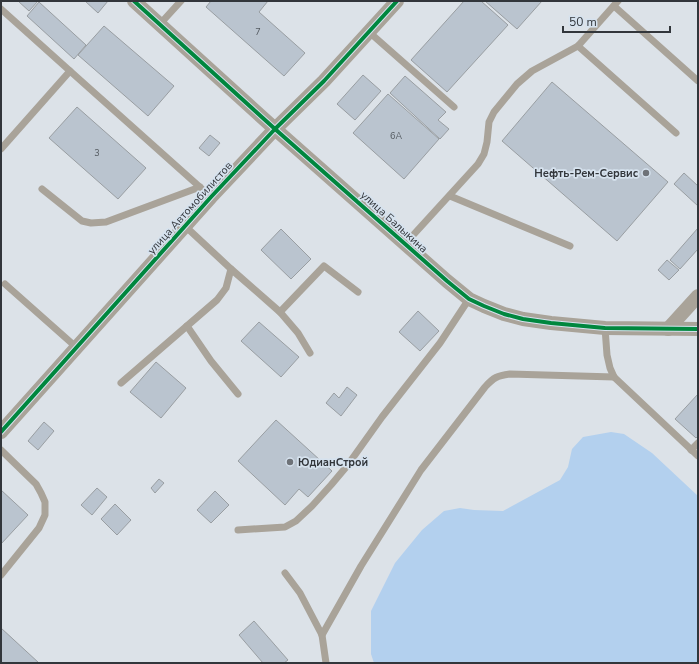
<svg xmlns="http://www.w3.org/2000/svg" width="699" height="664" font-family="'Nunito Sans',sans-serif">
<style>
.water{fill:#b3d0ee}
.building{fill:#bac4cf;stroke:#999ea2}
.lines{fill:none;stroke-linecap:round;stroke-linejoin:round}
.service{stroke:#a9a399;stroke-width:7}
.minor{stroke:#a9a399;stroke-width:14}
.cycleway-casing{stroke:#d6e2ee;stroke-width:6}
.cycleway{stroke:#00873e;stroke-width:4}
.poi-dot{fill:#6e7278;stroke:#d6e2ee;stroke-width:1.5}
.labels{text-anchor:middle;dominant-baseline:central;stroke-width:3.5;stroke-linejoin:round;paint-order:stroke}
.number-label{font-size:9px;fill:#545a60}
.poi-label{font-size:11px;font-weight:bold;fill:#32363b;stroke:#d6e2ee;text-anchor:end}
.street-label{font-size:11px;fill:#32363b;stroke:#d6e2ee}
</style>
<rect width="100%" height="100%" fill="#dce2e8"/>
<!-- water -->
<path class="water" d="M611 432 624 434 652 453 698 496V663H374L371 654V611L395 563 422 530 444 511 460 508 474 510 503 511 560 480 568 467 572 449 583 437Z"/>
<!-- building -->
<g class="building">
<path d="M18 1H38L29 11Z"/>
<path d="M85 1H108L98 13Z"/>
<path d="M211 1H268L259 12 305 53 284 76 206 7Z"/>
<path d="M464 1H481L508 25 447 92 411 60Z"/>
<path d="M485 1H542L517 29Z"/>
<path d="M39 2 86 45 74 59 27 16Z"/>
<path d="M104 26 174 86 148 116 78 55Z"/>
<path d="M363 75 381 91 355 120 337 104Z"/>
<path d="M405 76 446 112 438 120 449 129 440 139 390 93Z"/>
<path d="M552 82 668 182 617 241 502 141Z"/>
<path d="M388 94 439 139 404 179 353 133Z"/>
<path d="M77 107 146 168 118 199 49 138Z"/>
<path d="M210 135 220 143 209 156 199 148Z"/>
<path d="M684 173 698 186V206L674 184Z"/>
<path d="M698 228V249L680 269 670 260Z"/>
<path d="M281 229 311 259 291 279 261 250Z"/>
<path d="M667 260 679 270 669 280 658 270Z"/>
<path d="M418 311 439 331 420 351 399 332Z"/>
<path d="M259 322 299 357 281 377 241 341Z"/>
<path d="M156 362 186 388 161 418 130 392Z"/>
<path d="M347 387 357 395 341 416 326 403 334 393 339 398Z"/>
<path d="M698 394V436L696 438 675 419Z"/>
<path d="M276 420 332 471 308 497 299 489 285 505 238 461Z"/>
<path d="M44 422 54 431 38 450 28 441Z"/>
<path d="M159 479 164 483 155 493 151 488Z"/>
<path d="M97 488 107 497 92 515 81 505Z"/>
<path d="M1 490 28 515 1 544Z"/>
<path d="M215 491 229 505 211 523 197 510Z"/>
<path d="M115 504 131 520 117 535 101 519Z"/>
<path d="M254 621 288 660 284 663H263L239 635Z"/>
<path d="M1 628 39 663H1Z"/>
</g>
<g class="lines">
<!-- service -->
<g class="service">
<path d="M614 6 698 81"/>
<path d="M1 9 70 71 211 197"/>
<path d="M160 24 181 1"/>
<path d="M369 32 454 107"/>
<path d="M578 46 676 133"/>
<path d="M1 149 70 71"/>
<path d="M42 189 82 221 91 223 106 222 200 187"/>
<path d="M450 196 570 246"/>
<path d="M405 244 478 164 484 154 487 142 489 122 494 112 517 84 532 71 578 46 618 1"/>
<path d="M231 269 280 312 298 333 310 353"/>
<path d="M5 284 76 347"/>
<path d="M280 312 324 266 358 292"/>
<path d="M187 326 211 361 238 394"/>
<path d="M605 328 607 355 610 368 614 377 698 456"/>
<path d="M121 383 217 300 226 288 231 269 185 226"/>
<path d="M1 450 36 484 41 493 45 502V515L39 528 1 575"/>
<path d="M691 450 698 443"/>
<path d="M238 530 285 527 296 521 312 506 331 485 347 466 382 417 440 343 469 299"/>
<path d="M285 573 300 593 322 635 326 663"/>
<path d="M322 635 361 566 421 470 485 387C494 377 497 376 510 374L614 377"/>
</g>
<!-- minor -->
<g class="minor">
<path d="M134 1 275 129 447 281 469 299 484 306 504 314 523 319 551 323 605 328 698 329"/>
<path d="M668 329 698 296"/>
<path d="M1 432 211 197 275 129 324 81 397 1"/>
</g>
<!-- cycleway casing -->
<g class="cycleway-casing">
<g id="cycleway">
<path d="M134 1 275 129 447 281 469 299 484 306 504 314 523 319 551 323 605 328 698 329"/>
<path d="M1 432 211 197 275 129 324 81 397 1"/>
</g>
</g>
<!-- cycleway -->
<use href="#cycleway" class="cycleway"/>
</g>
<!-- markers -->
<g class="poi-dot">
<circle cx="646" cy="173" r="4"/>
<circle cx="290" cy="462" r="4"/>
</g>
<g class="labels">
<!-- number labels -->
<g class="number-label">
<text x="258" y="32">7</text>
<text x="396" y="136">6А</text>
<text x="97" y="153">3</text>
</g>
<!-- poi labels -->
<g class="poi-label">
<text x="638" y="173">Нефть-Рем-Сервис</text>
<text x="298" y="462" text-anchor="start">ЮдианСтрой</text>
</g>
<!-- street labels -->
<g class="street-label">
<text transform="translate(190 208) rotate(-48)">улица Автомобилистов</text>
<text transform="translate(394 222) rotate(42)">улица Балыкина</text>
</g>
</g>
<!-- border -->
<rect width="699" height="664" fill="none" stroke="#32363b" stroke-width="4"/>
<!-- scale -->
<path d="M563 26v6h107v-6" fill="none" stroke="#32363b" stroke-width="2"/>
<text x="569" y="26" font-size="12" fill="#32363b" stroke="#d6e2ee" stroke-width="3" paint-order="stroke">50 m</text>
</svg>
